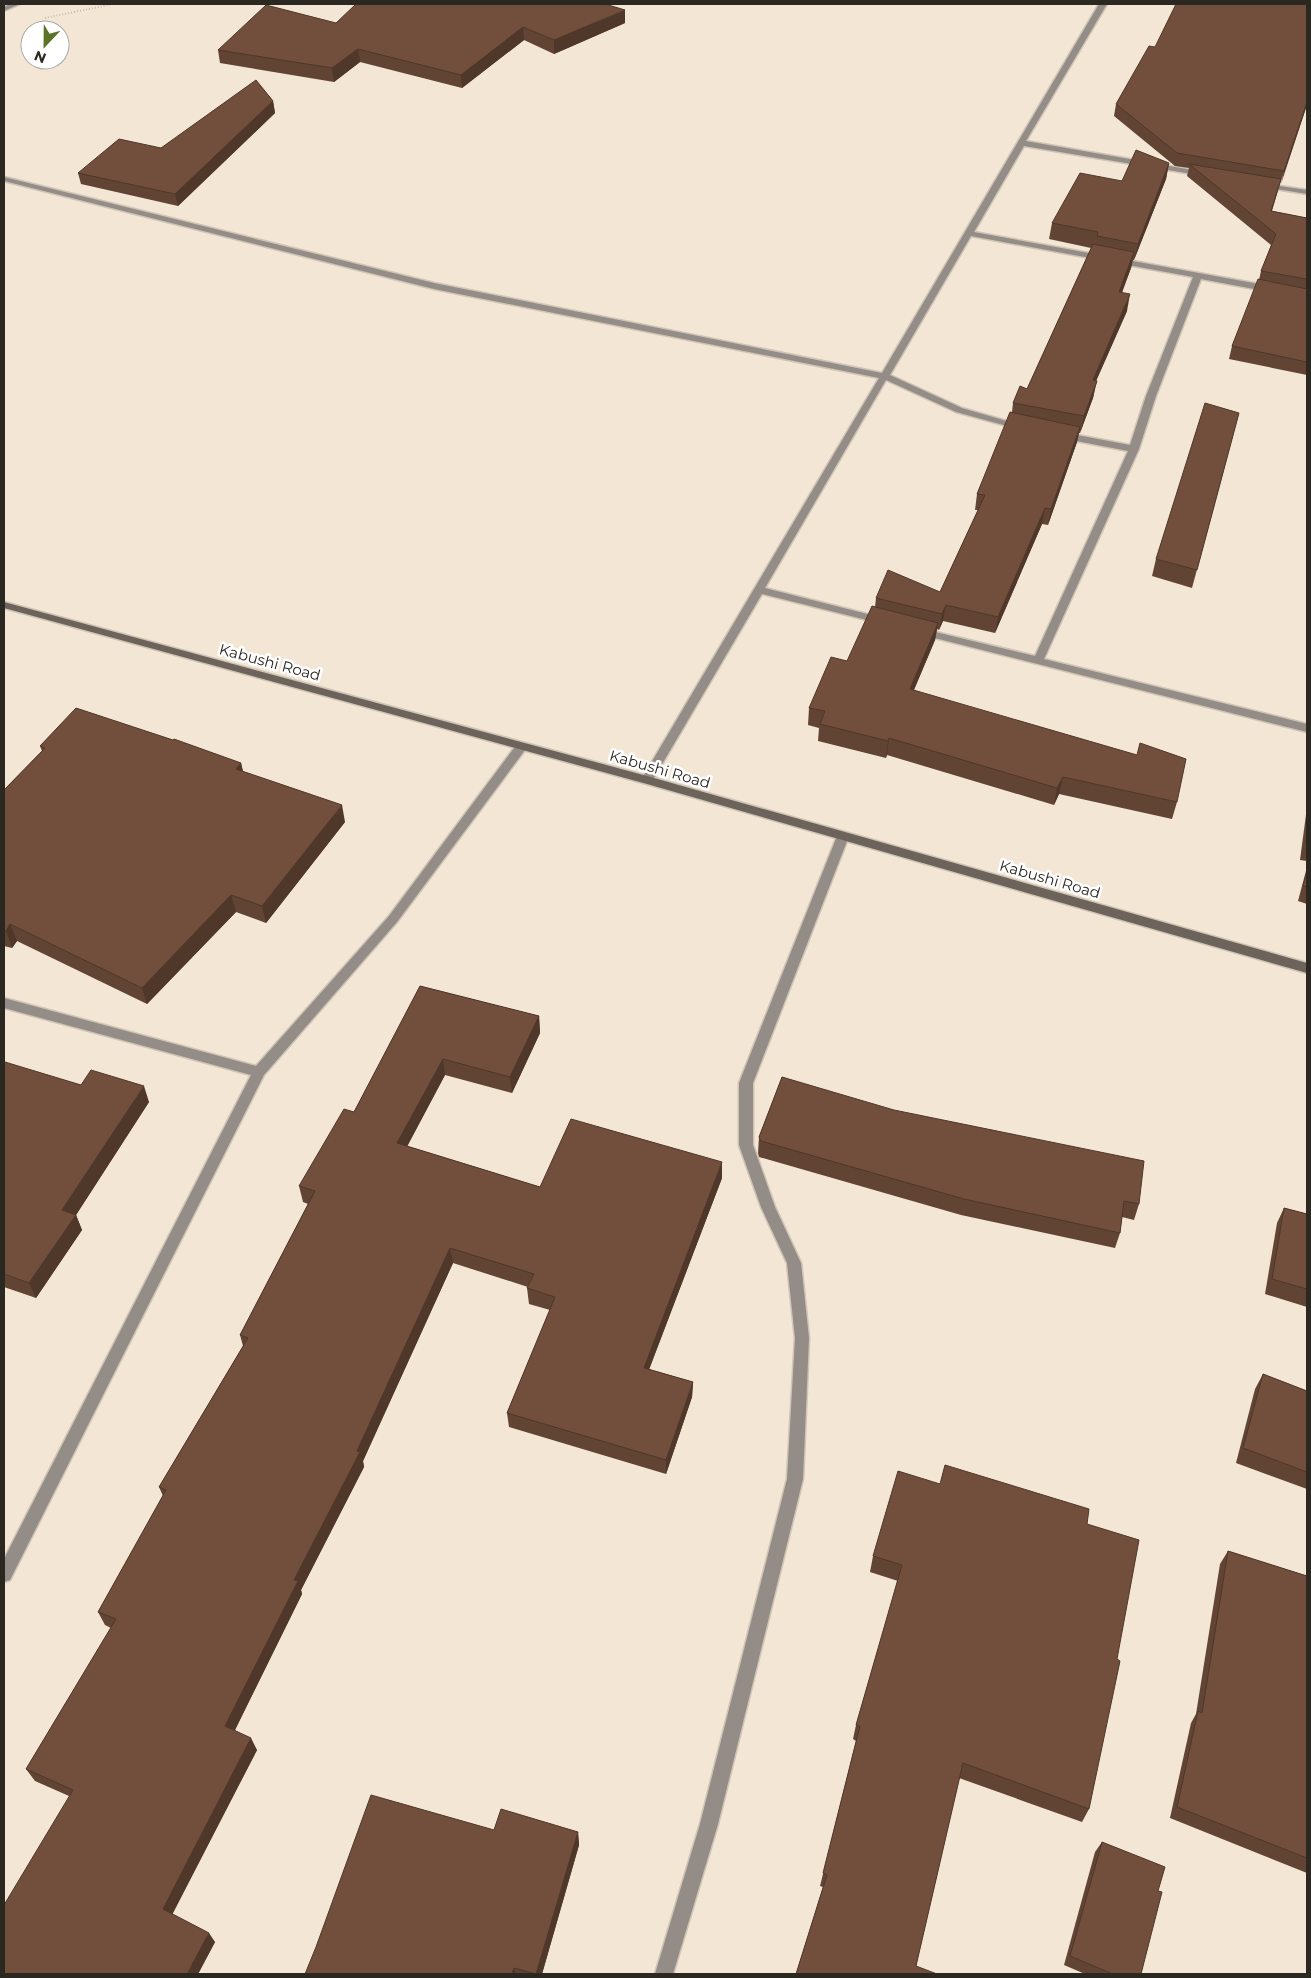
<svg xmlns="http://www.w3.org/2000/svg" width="1311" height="1978" font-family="Montserrat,sans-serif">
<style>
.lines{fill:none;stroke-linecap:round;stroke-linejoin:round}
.minor-casing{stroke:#cfc4b5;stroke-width:3}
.secondary-casing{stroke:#cfc4b5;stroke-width:3}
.path{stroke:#9f968a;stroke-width:2;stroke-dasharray:0.5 2.5;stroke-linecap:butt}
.minor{fill:#948d87;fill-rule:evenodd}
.secondary{fill:#6c635a;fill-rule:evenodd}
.wall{fill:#614434}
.shaded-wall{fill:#4f372a}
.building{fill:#714f3c;stroke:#4f372a}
.labels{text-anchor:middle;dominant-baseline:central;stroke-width:5;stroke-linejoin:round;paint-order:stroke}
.street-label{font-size:15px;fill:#2b2721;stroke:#fff}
</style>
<rect width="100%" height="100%" fill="#f3e6d5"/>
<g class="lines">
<!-- minor casing -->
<g class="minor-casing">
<g id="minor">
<path d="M10 4H20L4 11V7Z"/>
<path d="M1099 4H1107L1026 141 1204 172 1208 174 1204 176 1024 146 974 232 1270 286 1274 289 1270 292 1201 279 1156 396 1139 449 1044 659 1307 724V732L919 634 914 631 919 628 1035 656 1128 451 1061 438 1056 435 1061 432 1130 445 1146 396 1193 277 971 236 890 375 962 408 1027 427 1022 430 956 412 886 380 765 588 883 618 888 621 883 624 762 594 651 783 647 784 641 780 879 378 434 289 4 181V177L434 283 882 373Z"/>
<path d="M1260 183 1307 190V194L1263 187 1259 185Z"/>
<path d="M521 743 527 747 525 750 397 922 264 1075 10 1580 4 1582V1559L251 1075 4 1008V998L256 1066 389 916 517 744Z"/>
<path d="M843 832 849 836 753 1083V1145L775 1207 801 1263 809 1338 803 1479 718 1824 673 1974H655L700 1824 787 1479 795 1338 787 1263 761 1207 739 1145V1083L837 836Z"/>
</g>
</g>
<!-- secondary casing -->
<g class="secondary-casing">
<path id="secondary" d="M4 602 647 776 1307 963V973L647 784 4 608Z"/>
</g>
<!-- path -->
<path class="path" d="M45 18 113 4"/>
<!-- minor -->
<use href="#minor" class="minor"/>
<!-- secondary -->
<use href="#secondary" class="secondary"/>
</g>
<!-- wall -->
<g class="wall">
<path d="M336 23H625L554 54 524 40 462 88 360 62 334 82 220 63 218 50Z"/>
<path d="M273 101 275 113 178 206 81 184 78 173 161 148Z"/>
<path d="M1116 104 1307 105 1280 184 1272 211 1307 218V375L1229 359 1232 346 1259 280 1261 271 1271 245 1187 176 1189 168 1175 166 1114 116Z"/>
<path d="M1169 163 1166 179 1134 260H1133L1131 268 1122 293 1127 311 1096 381 1093 398 1080 433H1079L1077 442 1048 525 1042 524 995 633 943 621 939 630 937 629 935 640 914 690 1177 802 1172 819 1059 794 1054 805 887 755 886 758 818 741 819 728 808 725 809 708 847 661 875 607 876 598 940 592 978 510H975L977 494 1012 412 1013 403 1027 389 1091 248 1049 239 1052 223 1122 181Z"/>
<path d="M1239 413 1192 588 1152 576 1156 559Z"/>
<path d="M40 746 241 763 243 772 345 822 266 923 236 912 147 1004 17 941 12 948 4 946V790L42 751Z"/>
<path d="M1307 807V861L1300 860Z"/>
<path d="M1307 867V904L1298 901Z"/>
<path d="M420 986 539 1016 540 1033 512 1093 445 1075 407 1146 540 1187 722 1178 649 1369 693 1382 692 1397 666 1474 509 1427 507 1413 550 1310 529 1304 527 1288 528 1287 453 1263 363 1461 364 1467 301 1590 302 1594 235 1730 257 1750 172 1914 215 1942 198 1974 69 1796 35 1781 26 1769 111 1628 105 1625 98 1612 163 1496 159 1487 243 1346 240 1335 308 1204 303 1202 299 1186 354 1112Z"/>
<path d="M4 1064 81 1085 149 1102 76 1215 82 1230 36 1298 4 1287Z"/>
<path d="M782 1077 1139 1204 1134 1220 1122 1217 1120 1233 1115 1248 961 1215 759 1157 758 1153 759 1137Z"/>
<path d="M1284 1208 1307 1214V1307L1265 1294 1277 1223Z"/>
<path d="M1263 1374 1307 1391V1489L1236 1463 1255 1389Z"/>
<path d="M940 1484 1087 1524 1089 1809 1082 1822 959 1778 916 1966 796 1974 823 1887 820 1886 856 1741 853 1739 856 1725 898 1581 870 1572 873 1556Z"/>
<path d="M1228 1551 1307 1576V1873L1170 1818 1191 1723 1196 1714 1220 1564Z"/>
<path d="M494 1830 578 1832 579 1845 542 1974H305Z"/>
<path d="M1102 1842 1158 1891 1141 1974H1085L1064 1965 1095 1852Z"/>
</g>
<!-- shaded-wall -->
<g class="shaded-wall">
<path d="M625 10V23L554 54V40Z"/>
<path d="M523 27 524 40 462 88 461 75Z"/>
<path d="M358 49 360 62 334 82 332 68Z"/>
<path d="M273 101 275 113 178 206 175 194Z"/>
<path d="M1307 102V105L1281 184 1284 171Z"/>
<path d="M1169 163 1166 179 1134 260 1138 244Z"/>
<path d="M1134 252 1131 268 1115 309 1119 292Z"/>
<path d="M1130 294 1127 311 1089 397 1093 380Z"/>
<path d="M1097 381 1093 398 1080 433 1084 416Z"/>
<path d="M1080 427 1077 442 1048 525 1051 509Z"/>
<path d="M1045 508 1042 524 995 633 998 617Z"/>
<path d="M946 605 943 621 939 630 942 614Z"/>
<path d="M938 623 935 640 907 706 910 689Z"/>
<path d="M889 738 887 755 886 758 888 741Z"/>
<path d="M241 763 245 780 236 769Z"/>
<path d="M1063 777 1059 794 1054 805 1057 788Z"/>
<path d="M342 805 345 822 266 923 262 906Z"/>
<path d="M231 895 236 912 147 1004 142 988Z"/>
<path d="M10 924 17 941 12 948 6 931Z"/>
<path d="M539 1016 540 1033 512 1093 510 1077Z"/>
<path d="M443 1059 445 1075 400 1160 397 1143Z"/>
<path d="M144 1086 149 1102 76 1215 82 1230 36 1298 29 1283 62 1210Z"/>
<path d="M722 1162V1178L644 1383V1368Z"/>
<path d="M450 1248 453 1263 363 1461 364 1467 301 1590 302 1594 231 1738 225 1726 294 1580 357 1451Z"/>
<path d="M693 1382 692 1397 666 1474V1460Z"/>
<path d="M251 1738 257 1750 170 1919 163 1909Z"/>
<path d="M578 1832 579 1845 542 1974H536Z"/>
<path d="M209 1933 215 1942 198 1974H187Z"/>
<path d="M514 1968 516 1974H512Z"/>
</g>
<!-- building -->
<g class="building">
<path d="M356 4H605L625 10 554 40 523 27 461 75 358 49 332 68 218 50 266 5 336 23Z"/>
<path d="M1176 4H1307V102L1284 171 1177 153 1116 104 1149 46 1155 47Z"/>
<path d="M256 80 273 101 175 194 78 173 119 139 161 148Z"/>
<path d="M1136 150 1169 163 1138 244 1097 236 1098 232 1052 223 1080 173 1122 181Z"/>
<path d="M1189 164 1281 179 1271 211 1307 218V279L1261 271 1276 234Z"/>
<path d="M1093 244 1134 252 1119 292 1130 294 1093 380 1097 381 1084 416 1013 403 1020 386 1027 389Z"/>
<path d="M1258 279 1307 289V362L1232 346Z"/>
<path d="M1205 403 1239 413 1197 570 1156 559Z"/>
<path d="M1010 412 1080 427 1051 509 1045 508 998 617 946 605 942 614 876 598 888 570 940 592 985 495 977 494Z"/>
<path d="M872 606 938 623 910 689 1137 755 1140 743 1186 759 1177 802 1063 777 1057 788 889 738 888 741 820 724 825 711 809 708 831 657 847 661Z"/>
<path d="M76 708 173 740 174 739 241 763 236 769 342 805 262 906 231 895 142 988 10 924 6 931H4V790L45 748 40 746Z"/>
<path d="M1307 833V845L1306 844Z"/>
<path d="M1307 872V887L1303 886Z"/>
<path d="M420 986 539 1016 510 1077 443 1059 397 1143 540 1187 571 1119 722 1162 644 1368 693 1382 666 1460 507 1413 555 1297 527 1288 534 1274 450 1248 357 1451 360 1452 294 1580 298 1581 225 1726 251 1738 163 1909 209 1933 187 1974H4V1905L73 1790 26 1769 116 1619 98 1612 166 1490 159 1487 248 1338 240 1335 315 1191 299 1186 344 1109 354 1112Z"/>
<path d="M5 1062 81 1085 91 1070 144 1086 62 1210 76 1215 29 1283 4 1274V1064Z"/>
<path d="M782 1077 894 1110 1144 1161 1139 1204 1124 1201 1120 1233 964 1199 761 1141 759 1137Z"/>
<path d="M1284 1208 1307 1214V1289L1272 1279Z"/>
<path d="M1263 1374 1307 1391V1472L1243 1448Z"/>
<path d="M945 1465 1089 1509 1087 1524 1139 1540 1117 1659 1120 1661 1089 1809 963 1763 916 1966 937 1974H796L827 1875 823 1873 860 1726 856 1725 902 1565 873 1556 898 1471 940 1484Z"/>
<path d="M1228 1551 1307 1576V1858L1177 1807 1198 1711 1202 1713Z"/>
<path d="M371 1795 494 1830 501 1809 578 1832 536 1974 514 1968 512 1974H305L316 1947Z"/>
<path d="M1102 1842 1165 1867 1158 1891 1162 1892 1141 1974H1113L1070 1956Z"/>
</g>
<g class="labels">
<!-- street labels -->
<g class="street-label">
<text transform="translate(270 662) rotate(15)">Kabushi Road</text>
<text transform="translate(660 769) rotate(16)">Kabushi Road</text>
<text transform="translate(1050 879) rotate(16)">Kabushi Road</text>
</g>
</g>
<!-- border -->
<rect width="1311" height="1978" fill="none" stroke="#2b2721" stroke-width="10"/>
<!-- north arrow -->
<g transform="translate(45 45) rotate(202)"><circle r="24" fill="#ffffff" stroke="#aaa9a6"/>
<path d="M0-4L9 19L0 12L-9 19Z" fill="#5a7326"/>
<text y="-8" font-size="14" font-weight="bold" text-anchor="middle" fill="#2b2721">N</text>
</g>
</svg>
